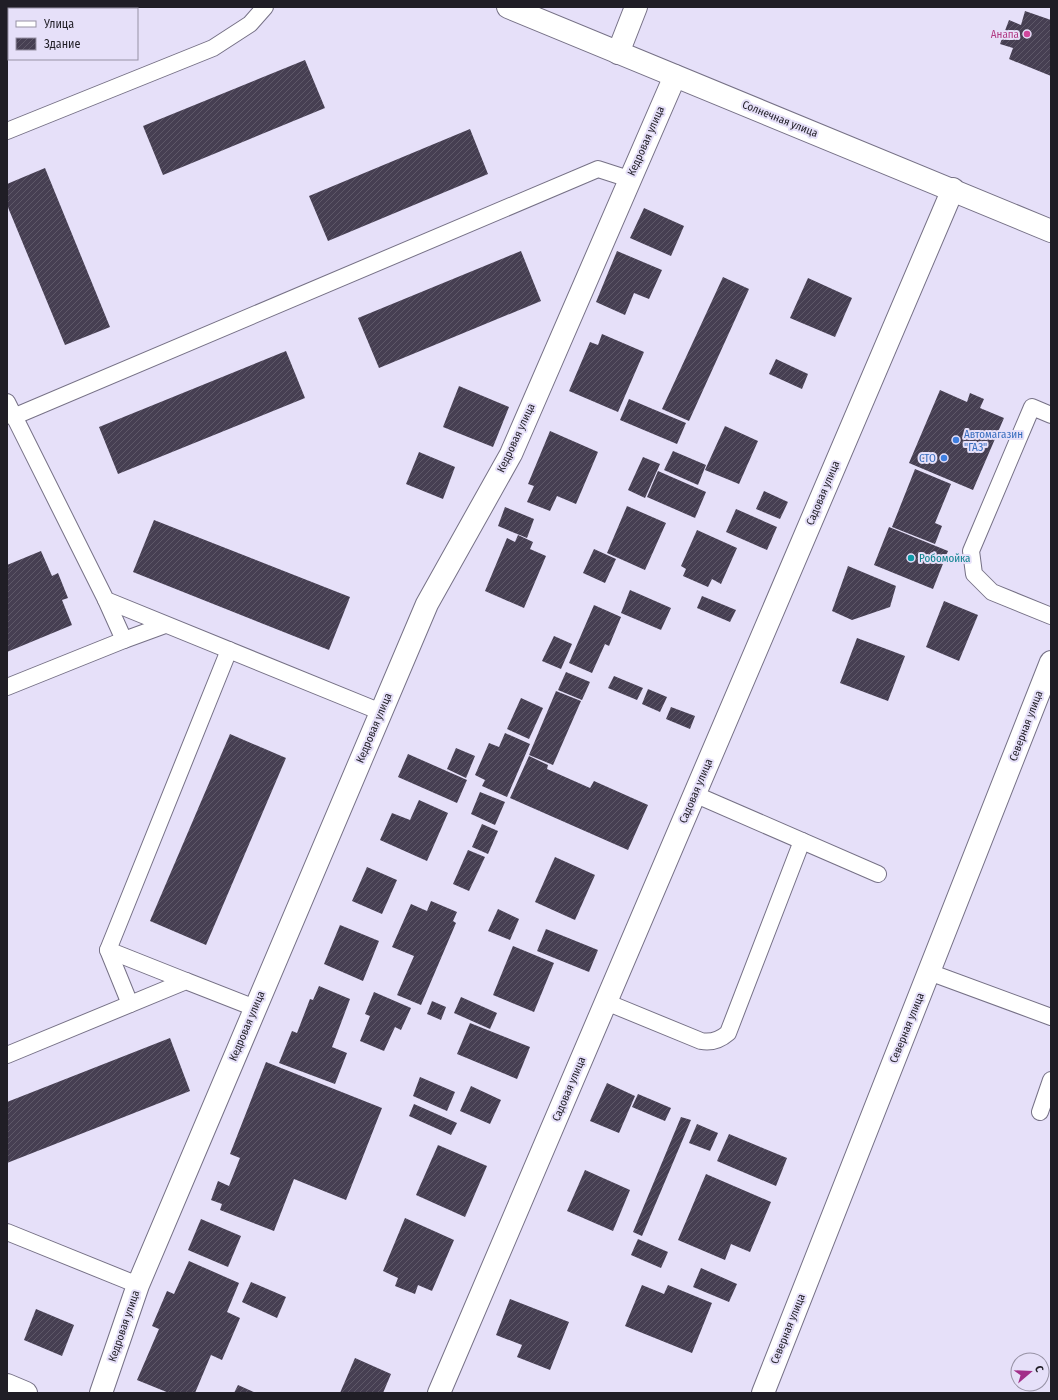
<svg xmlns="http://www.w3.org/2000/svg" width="1058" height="1400" font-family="'Fira Sans Condensed',sans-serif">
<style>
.building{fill:url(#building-hatch)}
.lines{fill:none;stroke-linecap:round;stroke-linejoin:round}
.service-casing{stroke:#767186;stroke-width:18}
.minor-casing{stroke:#767186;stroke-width:24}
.tertiary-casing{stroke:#767186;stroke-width:24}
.service{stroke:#fff;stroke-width:16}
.minor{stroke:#fff;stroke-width:22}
.tertiary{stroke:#fff;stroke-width:22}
.hotel-dot{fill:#d1479c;stroke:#e6e0f9;stroke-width:1.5}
.shop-dot{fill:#3f7fe0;stroke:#e6e0f9;stroke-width:1.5}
.culture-dot{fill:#0f9aa8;stroke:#e6e0f9;stroke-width:1.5}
.labels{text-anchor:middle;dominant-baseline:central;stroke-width:4;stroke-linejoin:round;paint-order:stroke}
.hotel-label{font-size:11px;fill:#b23c85;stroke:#e6e0f9;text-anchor:end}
.street-label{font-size:11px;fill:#201e26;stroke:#e6e0f9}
.shop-label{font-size:11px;fill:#366cbe;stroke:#e6e0f9;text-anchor:start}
.culture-label{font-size:11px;fill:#0d838f;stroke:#e6e0f9;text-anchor:start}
</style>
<defs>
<pattern id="building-hatch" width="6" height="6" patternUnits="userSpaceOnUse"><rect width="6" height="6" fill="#463f52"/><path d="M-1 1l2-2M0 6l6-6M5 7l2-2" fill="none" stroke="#5e5868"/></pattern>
</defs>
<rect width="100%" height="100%" fill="#e6e0f9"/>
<!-- building -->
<g class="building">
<path d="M1025 11 1051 20V76L1009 59 1013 48 1000 44 1009 20 1021 25Z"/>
<path d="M305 60 325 108 163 175 143 126Z"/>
<path d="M470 129 488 174 328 241 309 196Z"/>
<path d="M45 168 110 327 65 345 7 205V184Z"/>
<path d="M644 208 684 226 671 256 630 238Z"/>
<path d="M521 251 541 301 379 368 358 318Z"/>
<path d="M617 251 662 270 649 299 634 293 625 315 596 302Z"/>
<path d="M723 277 749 289 689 421 662 409Z"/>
<path d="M808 278 852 298 835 337 790 318Z"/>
<path d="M602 334 644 352 618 412 569 391 590 342 598 345Z"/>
<path d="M286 351 305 398 118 474 99 427Z"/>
<path d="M776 359 808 374 802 389 769 374Z"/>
<path d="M459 386 509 407 493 447 443 427Z"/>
<path d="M940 390 967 402 970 393 984 399 980 408 1004 418 973 490 909 463Z"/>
<path d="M629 399 686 423 677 444 620 420Z"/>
<path d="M725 426 758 441 739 484 705 470Z"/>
<path d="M550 431 598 452 576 504 557 496 550 511 527 502 534 486 528 484Z"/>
<path d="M673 451 706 465 698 485 664 470Z"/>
<path d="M419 452 455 467 443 499 406 484Z"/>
<path d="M643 457 660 464 645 498 628 490Z"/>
<path d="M915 469 951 484 935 523 942 526 935 544 892 527Z"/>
<path d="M658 471 706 492 695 518 647 497Z"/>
<path d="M764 491 788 502 780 519 756 509Z"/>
<path d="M627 506 666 523 645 570 607 553Z"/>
<path d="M505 507 534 519 527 538 498 526Z"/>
<path d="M736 509 777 527 767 550 726 532Z"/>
<path d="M154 520 350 597 329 650 133 572Z"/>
<path d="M889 527 948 551 933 589 874 565Z"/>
<path d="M697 530 737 548 721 584 712 579 708 587 683 576 686 569 681 566Z"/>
<path d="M518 535 533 542 530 549 546 556 524 608 485 591 507 538 515 542Z"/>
<path d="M594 549 616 559 605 583 583 573Z"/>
<path d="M41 551 52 576 58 573 68 598 62 600 72 625 7 652V565Z"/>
<path d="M848 566 896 586 890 607 852 620 832 611Z"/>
<path d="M630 590 671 608 661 630 621 613Z"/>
<path d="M702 596 736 610 730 622 697 608Z"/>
<path d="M944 601 978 615 959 661 926 647Z"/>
<path d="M594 605 621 617 609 646 605 644 592 673 569 663Z"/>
<path d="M554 636 572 644 561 669 542 661Z"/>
<path d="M857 638 905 656 888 701 840 683Z"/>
<path d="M566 672 590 682 582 700 558 690Z"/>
<path d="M614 676 643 688 637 700 608 688Z"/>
<path d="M648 689 667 697 660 712 642 704Z"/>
<path d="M556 691 581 701 553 765 529 755Z"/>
<path d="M521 698 543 708 529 739 507 729Z"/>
<path d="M671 707 695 716 690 729 666 719Z"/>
<path d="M505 733 530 744 507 797 482 786 485 780 475 775 489 743 499 747Z"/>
<path d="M230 734 286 758 206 945 150 921Z"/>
<path d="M456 748 475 756 466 778 447 769Z"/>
<path d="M408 754 467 780 457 803 398 777Z"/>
<path d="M529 756 548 765 547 769 590 788 594 781 648 805 628 850 510 798Z"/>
<path d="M480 792 505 802 495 825 471 814Z"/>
<path d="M419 800 448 813 427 861 380 840 392 813 410 820Z"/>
<path d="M482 824 498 831 488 854 472 847Z"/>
<path d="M468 850 485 857 469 891 453 884Z"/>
<path d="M555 857 595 875 575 920 535 902Z"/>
<path d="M367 867 397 880 382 914 352 901Z"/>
<path d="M431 901 457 912 453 921 456 923 421 1005 397 995 414 956 392 947 411 904 427 911Z"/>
<path d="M498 909 519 919 510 940 488 931Z"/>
<path d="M340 925 379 941 363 981 324 964Z"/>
<path d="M546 929 598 950 589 972 537 951Z"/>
<path d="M513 946 554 963 534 1012 493 995Z"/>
<path d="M319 986 350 999 332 1047 347 1053 335 1084 279 1063 292 1031 297 1033 310 999 313 1000Z"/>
<path d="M374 992 411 1008 401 1030 395 1027 384 1051 360 1041 370 1016 365 1014Z"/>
<path d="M461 997 497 1013 490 1029 454 1013Z"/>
<path d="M432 1001 446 1007 441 1020 427 1014Z"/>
<path d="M470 1023 530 1047 517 1079 457 1054Z"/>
<path d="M170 1038 190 1091 7 1163V1102Z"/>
<path d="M266 1062 382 1108 346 1200 294 1179 274 1231 220 1210 222 1204 211 1200 218 1181 229 1186 240 1158 230 1154Z"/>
<path d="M420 1077 455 1092 447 1111 413 1096Z"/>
<path d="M607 1083 635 1096 619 1133 590 1121Z"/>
<path d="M471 1086 501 1100 490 1124 460 1111Z"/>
<path d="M638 1094 671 1108 665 1121 632 1107Z"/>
<path d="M414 1104 457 1123 451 1135 409 1116Z"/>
<path d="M681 1117 691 1120 642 1236 633 1232Z"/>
<path d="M697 1124 718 1133 710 1151 689 1143Z"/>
<path d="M729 1134 787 1158 776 1186 717 1161Z"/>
<path d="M438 1145 487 1166 465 1217 416 1195Z"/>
<path d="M585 1170 630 1190 613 1231 567 1211Z"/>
<path d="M706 1174 771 1202 750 1252 731 1244 725 1260 678 1240Z"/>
<path d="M405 1218 454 1240 432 1291 418 1285 415 1294 395 1286 398 1278 383 1271Z"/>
<path d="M201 1219 241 1236 228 1267 188 1250Z"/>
<path d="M638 1239 668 1252 661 1268 631 1255Z"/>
<path d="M189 1261 239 1283 227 1312 240 1318 222 1360 211 1355 195 1393H169L137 1380 159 1329 152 1326 167 1291 174 1294Z"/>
<path d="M701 1268 737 1284 729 1302 693 1287Z"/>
<path d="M251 1282 286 1297 277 1318 242 1302Z"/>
<path d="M642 1285 664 1294 668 1285 712 1303 692 1353 625 1326Z"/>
<path d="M510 1299 569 1322 550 1370 517 1357 522 1345 496 1335Z"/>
<path d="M36 1309 74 1325 62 1356 24 1340Z"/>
<path d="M355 1358 391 1374 383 1393H340Z"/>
<path d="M238 1385 256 1393H234Z"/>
</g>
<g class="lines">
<!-- service casing -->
<g class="service-casing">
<g id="service">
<path d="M27 7 28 8"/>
<path d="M7 131 213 48 250 24 265 7"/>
<path d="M7 402 106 600 381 712"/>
<path d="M1051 415 1032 407 971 551 974 574 992 592 1051 616"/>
<path d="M13 417 598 169 629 179"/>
<path d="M124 640 165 625"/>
<path d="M7 687 124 640 106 600"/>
<path d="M694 794 878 874"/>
<path d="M108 950 130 1004"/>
<path d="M929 972 1051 1017"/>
<path d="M186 981 108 950 229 650"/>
<path d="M606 1002 701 1041C712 1043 720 1040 728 1033L802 841"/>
<path d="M7 1055 186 981 255 1008"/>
<path d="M1040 1112 1051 1080"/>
<path d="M7 1232 138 1285"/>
</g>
</g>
<!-- minor casing -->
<g class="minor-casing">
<g id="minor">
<path d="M618 53 636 7"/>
<path d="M101 1393 138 1285 427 604 511 454 675 76"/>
<path d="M439 1393 953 189"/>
<path d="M763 1393 1051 662"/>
</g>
</g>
<!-- tertiary casing -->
<g class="tertiary-casing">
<g id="tertiary">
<path d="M508 7 1051 231"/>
<path d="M7 1385 26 1393"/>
</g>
</g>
<!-- service -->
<use href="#service" class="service"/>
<!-- minor -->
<use href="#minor" class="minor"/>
<!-- tertiary -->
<use href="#tertiary" class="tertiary"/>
</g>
<!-- markers -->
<circle class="hotel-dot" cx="1027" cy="34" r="4"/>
<g class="shop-dot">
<circle cx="956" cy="440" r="4"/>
<circle cx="944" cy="458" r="4"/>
</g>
<circle class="culture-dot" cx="911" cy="558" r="4"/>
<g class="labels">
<!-- hotel labels -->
<g class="hotel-label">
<text x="1019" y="34">Анапа</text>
</g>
<!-- street labels -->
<g class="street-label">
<text transform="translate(780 119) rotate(22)">Солнечная улица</text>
<text transform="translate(646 141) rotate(-66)">Кедровая улица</text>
<text transform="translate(516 438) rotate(-65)">Кедровая улица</text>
<text transform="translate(823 493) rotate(-67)">Садовая улица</text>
<text transform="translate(1026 726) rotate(-69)">Северная улица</text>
<text transform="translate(374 728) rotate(-67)">Кедровая улица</text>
<text transform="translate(696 791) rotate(-67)">Садовая улица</text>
<text transform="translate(247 1026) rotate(-67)">Кедровая улица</text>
<text transform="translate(907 1028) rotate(-68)">Северная улица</text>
<text transform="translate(569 1089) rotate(-67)">Садовая улица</text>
<text transform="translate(124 1326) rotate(-71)">Кедровая улица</text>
<text transform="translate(788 1329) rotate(-68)">Северная улица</text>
</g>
<!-- shop labels -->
<g class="shop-label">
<text x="964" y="434">Автомагазин<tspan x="964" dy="13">"ГАЗ"</tspan></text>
<text x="936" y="458" text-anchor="end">СТО</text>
</g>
<!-- culture labels -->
<g class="culture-label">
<text x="919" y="558">Робомойка</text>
</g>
</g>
<!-- border -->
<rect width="1058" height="1400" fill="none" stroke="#201e26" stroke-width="16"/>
<!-- legend -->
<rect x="8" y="8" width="130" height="52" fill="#e6e0f9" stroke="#9792a5"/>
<rect x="16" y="21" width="20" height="6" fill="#ffffff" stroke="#9792a5"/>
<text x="44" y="28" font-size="12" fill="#201e26">Улица</text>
<rect x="16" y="38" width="20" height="12" fill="url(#building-hatch)" stroke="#9792a5"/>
<text x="44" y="48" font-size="12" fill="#201e26">Здание</text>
<!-- north arrow -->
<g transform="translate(1030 1372) rotate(71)"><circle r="19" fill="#e6e0f9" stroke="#9792a5"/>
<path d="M0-3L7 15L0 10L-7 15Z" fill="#a22e89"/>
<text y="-6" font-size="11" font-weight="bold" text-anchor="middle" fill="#201e26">С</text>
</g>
</svg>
